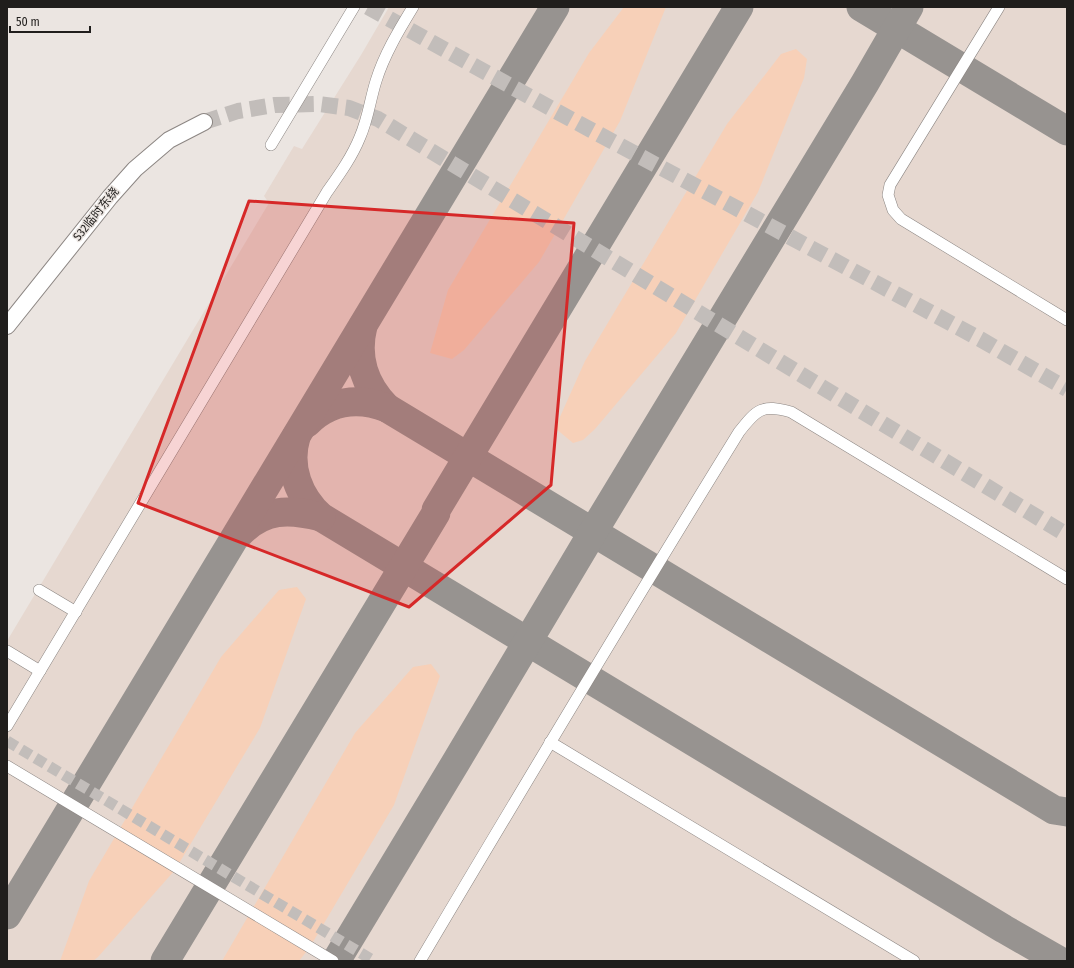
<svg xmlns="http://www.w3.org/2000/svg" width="1074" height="968" font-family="'Fira Sans Condensed','Noto Sans SC',sans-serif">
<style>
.built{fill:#e6d8d0}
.green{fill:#f7d0b8}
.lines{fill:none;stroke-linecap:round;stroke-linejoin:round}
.taxiway{stroke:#979390;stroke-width:29}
.minor-tunnel{stroke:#c2bdba;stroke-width:11;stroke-dasharray:11 5.5;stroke-linecap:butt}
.highway-tunnel{stroke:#c2bdba;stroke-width:16;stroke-dasharray:16 8;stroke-linecap:butt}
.minor-casing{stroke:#8c8683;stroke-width:12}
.highway-casing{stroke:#8c8683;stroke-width:18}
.minor{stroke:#fff;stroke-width:11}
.highway{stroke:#fff;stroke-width:16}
.marked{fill:#d62828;fill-opacity:0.2;stroke:#d62828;stroke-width:3;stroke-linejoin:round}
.labels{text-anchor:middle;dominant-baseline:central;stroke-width:3;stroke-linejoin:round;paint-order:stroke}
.street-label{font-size:12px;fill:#201e1c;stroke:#ebe5e1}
</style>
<rect width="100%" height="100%" fill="#ebe5e1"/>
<!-- built -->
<path class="built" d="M389 7H1067V961H7V641L269 203 264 196 294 146 302 149 361 55Z"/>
<!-- green -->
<g class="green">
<path d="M624 7H666L620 121 539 262 464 350 452 359 430 353 448 290 589 53Z"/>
<path d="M796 49 807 59 804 78 758 192 676 333 595 429 583 440 573 443 555 428 585 361 727 124 781 54Z"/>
<path d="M297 587 306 599 260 728 175 870 98 957 93 961H60L89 881 221 657 279 590Z"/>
<path d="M431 664 440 676 394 805 310 947 299 961H222L355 733 413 667Z"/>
</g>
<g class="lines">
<!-- taxiway -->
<g class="taxiway">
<path d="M861 7 1067 131"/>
<path d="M363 326C355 358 365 386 387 408"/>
<path d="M307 423C330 400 358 397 387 408L1054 810 1067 812"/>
<path d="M296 437C287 467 299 497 321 517L1004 929 1060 961"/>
<path d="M239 534C264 508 289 509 321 517"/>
<path d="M7 915 555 7"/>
<path d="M165 961 436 513V510L739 7"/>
<path d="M336 961 456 762 593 532 865 83 909 7"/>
</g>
<!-- minor-tunnel -->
<path class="minor-tunnel" d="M7 741 374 961"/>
<!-- highway-tunnel -->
<g class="highway-tunnel">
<path d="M368 7 552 109 980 339 1067 389"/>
<path d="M204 122 238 111 275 105 319 104 349 108 378 119 1067 535"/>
</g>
<!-- minor casing -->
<g class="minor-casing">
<g id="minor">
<path d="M999 7 890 185 888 195 893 210 901 219 1067 320"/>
<path d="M271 145 354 7"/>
<path d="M39 590 76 612"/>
<path d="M7 651 40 671"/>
<path d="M7 726 327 192C339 175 352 157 360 137 368 119 370 100 376 81 384 55 399 30 413 7"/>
<path d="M550 742 914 961"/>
<path d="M7 766 333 961"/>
<path d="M420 961C525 784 631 607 739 432 757 409 762 404 791 412L1067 579"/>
</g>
</g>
<!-- highway casing -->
<g class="highway-casing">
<path id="highway" d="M7 326 110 197 135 169 169 140 204 122"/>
</g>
<!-- minor -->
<use href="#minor" class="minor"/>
<!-- highway -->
<use href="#highway" class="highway"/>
</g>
<!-- marked area -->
<path class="marked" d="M249 201 574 223 551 485 409 607 138 503Z"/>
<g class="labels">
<!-- street labels -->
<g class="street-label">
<text transform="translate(96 214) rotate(-51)">S32临时东绕</text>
</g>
</g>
<!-- border -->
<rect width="1074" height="968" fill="none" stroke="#201e1c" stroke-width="16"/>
<!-- scale -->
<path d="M10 26v6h80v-6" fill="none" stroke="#201e1c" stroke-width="2"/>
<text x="16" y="26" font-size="12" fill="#201e1c" stroke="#ebe5e1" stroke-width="3" paint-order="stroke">50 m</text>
</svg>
